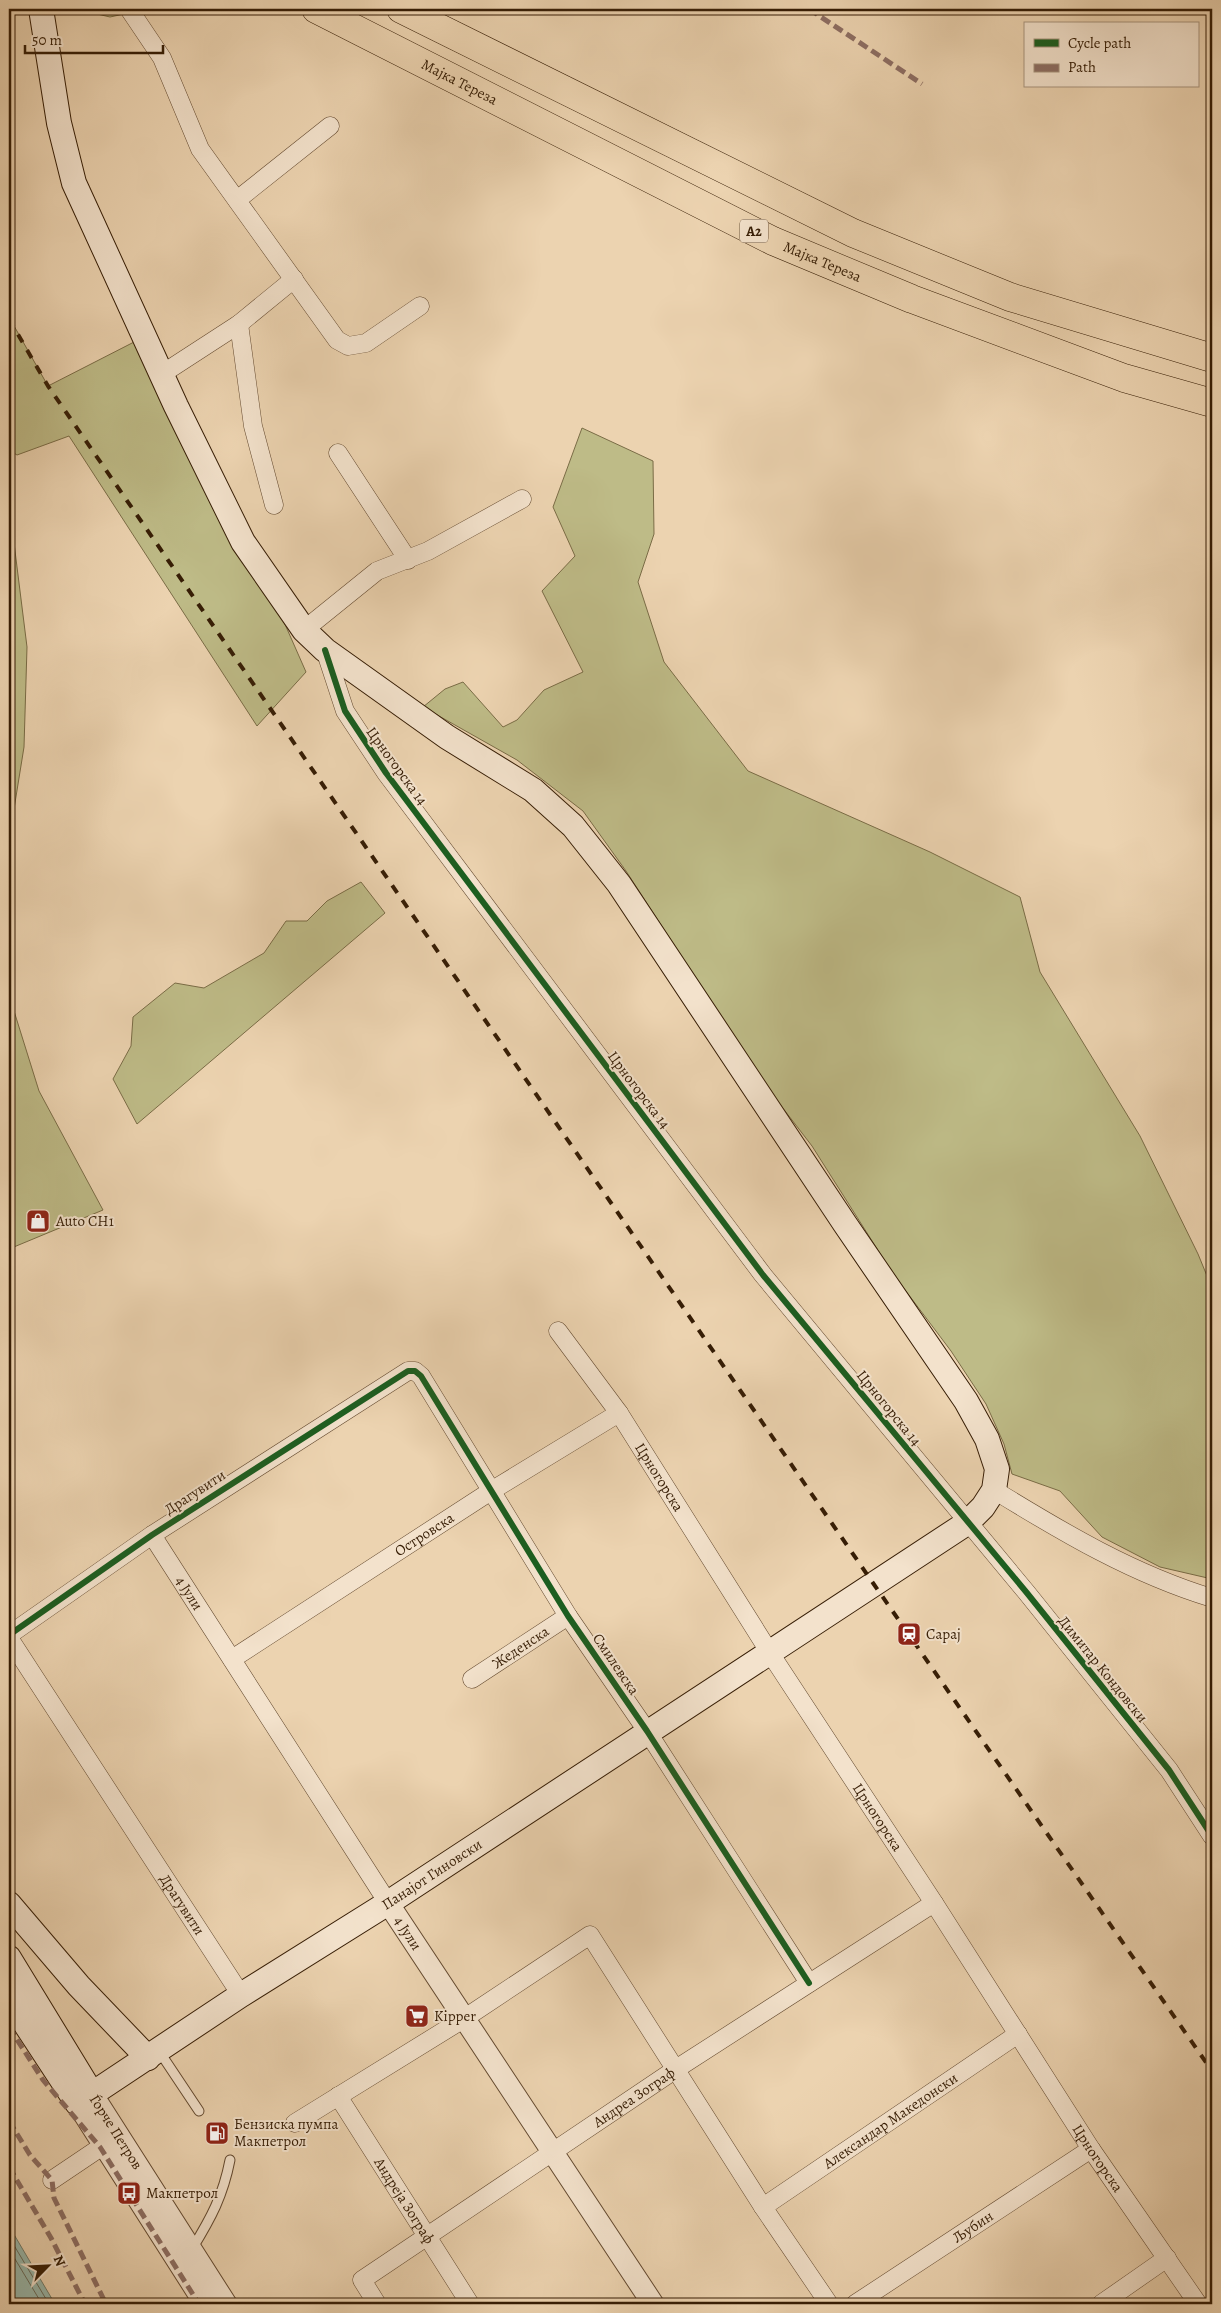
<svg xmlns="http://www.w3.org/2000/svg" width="1221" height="2313" font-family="Alegreya,serif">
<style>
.green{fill:#bebb87;stroke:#7a6c46}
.water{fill:#99b8ab;stroke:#717a69}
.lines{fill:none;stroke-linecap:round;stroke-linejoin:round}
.shore{stroke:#686a58;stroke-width:1}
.service-casing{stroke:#644a30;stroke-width:11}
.minor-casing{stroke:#644a30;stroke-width:19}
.tertiary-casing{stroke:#644a30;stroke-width:23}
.secondary-casing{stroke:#361d05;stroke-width:26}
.motorway-casing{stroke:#361d05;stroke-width:29}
.service{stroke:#f3e2cc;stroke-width:9}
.minor{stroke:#f3e2cc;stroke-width:18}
.tertiary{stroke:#f3e2cc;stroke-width:21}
.secondary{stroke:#f3e2cc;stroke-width:24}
.motorway{stroke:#ecd3b0;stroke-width:28}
.rail{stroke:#361d05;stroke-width:4;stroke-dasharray:9 9;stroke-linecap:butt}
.quiet{stroke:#8d6e63;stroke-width:5;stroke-dasharray:10 5;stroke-linecap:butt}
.cycleway-casing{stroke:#f3e2cc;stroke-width:9}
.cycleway{stroke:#1b5e20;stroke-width:6}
.labels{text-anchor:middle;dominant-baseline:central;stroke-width:4;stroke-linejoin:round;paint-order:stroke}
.shield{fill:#f3e2cc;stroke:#6f5841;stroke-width:1}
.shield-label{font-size:14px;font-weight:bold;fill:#361d05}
.street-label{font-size:15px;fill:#361d05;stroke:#f3e2cc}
.poi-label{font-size:15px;fill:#361d05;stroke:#f3e2cc;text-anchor:start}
</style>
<rect width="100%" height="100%" fill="#ecd3b0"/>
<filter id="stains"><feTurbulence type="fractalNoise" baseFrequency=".004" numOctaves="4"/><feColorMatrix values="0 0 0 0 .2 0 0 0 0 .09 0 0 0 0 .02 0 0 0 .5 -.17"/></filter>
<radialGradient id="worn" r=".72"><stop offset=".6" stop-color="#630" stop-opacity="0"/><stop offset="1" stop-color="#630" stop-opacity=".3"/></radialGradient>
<!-- green -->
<g class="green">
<path d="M76 9H147L110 17Z"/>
<path d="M9 317 48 386 136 341 213 508 280 613 306 672 257 726 69 436 17 455 9 450Z"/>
<path d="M582 428 653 461 654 534 638 582 664 662 748 771 930 852 1020 897 1040 972 1140 1136 1198 1254 1212 1288V1579L1160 1567 1102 1537 1060 1491 1012 1474 1004 1444 986 1404 951 1351 893 1274 812 1146 765 1085 626 871 583 811 517 760 423 707 445 689 463 682 503 727 517 720 544 690 583 672 542 591 575 556 553 507Z"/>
<path d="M9 503 27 647 24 747 9 840Z"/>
<path d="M361 882 385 913 137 1124 113 1079 131 1046 133 1017 175 983 204 988 264 953 286 921H307L327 901Z"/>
<path d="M9 995 39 1091 103 1210 9 1249Z"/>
</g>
<!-- water -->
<path class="water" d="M9 2226 55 2304H9Z"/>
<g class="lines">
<!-- shore -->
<g class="shore">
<path d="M9 2237 49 2304"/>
<path d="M9 2249 42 2304"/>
</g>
<!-- service casing -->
<g class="service-casing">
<g id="service">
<path d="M159 2051 199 2111"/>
<path d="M192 2249C211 2218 223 2196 230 2160"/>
</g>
</g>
<!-- minor casing -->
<g class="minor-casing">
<g id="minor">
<path d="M129 9 162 58 200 149 337 340 348 346 366 343 420 306"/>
<path d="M237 200 330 126"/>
<path d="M239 324 253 426 274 505"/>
<path d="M162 374 239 324 294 279"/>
<path d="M338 453 408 560"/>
<path d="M304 630 377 571 428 551 522 499"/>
<path d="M325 650 345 711 386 773 763 1275 1027 1593 1169 1770 1212 1836"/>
<path id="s1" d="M558 1331 619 1413 770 1653 934 1903 1091 2149 1198 2304"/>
<path d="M994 1490C1064 1533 1133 1574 1212 1598"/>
<path id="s2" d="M152 1535 388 1903"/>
<path d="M9 1635 152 1535 408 1371H415L421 1376 568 1616 647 1731 809 1983"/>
<path id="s3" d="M9 1638 241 1995"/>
<path id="s4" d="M232 1659 491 1491 619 1413"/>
<path id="s5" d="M472 1679 568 1616"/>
<path id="s6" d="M338 2096 470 2304"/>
<path d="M295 2123 465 2018 590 1935 763 2207 829 2304"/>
<path d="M52 2180 104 2145"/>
<path id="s7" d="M763 2207 1018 2034"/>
<path id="s8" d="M377 2304 362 2280 676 2069 934 1903"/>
<path id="s9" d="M855 2304 1091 2149"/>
<path d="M1101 2304 1167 2258"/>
</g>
</g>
<!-- tertiary casing -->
<g class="tertiary-casing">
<g id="tertiary">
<path id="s10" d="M388 1903 653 2304"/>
<path id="s11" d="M92 2094 226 2304"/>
<path d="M77 2103 205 2304"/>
</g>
</g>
<!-- secondary casing -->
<g class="secondary-casing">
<g id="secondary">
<path d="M9 1904 79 1986 148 2058"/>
<path id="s12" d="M9 1958 92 2094 241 1995 388 1903 967 1523 983 1507 994 1490 997 1469 987 1439 966 1401 845 1224 619 884 573 826 533 790 447 737 325 650 304 630 243 542 176 406 74 183 59 123 41 9"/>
<path d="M9 1999 77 2103"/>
</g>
</g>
<!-- motorway casing -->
<g class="motorway-casing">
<g id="motorway">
<path id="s13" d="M316 9 773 241 912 299 1124 378 1212 403"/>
<path d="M401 9 853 233 1010 297 1212 358"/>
</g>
</g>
<!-- service -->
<use href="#service" class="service"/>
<!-- minor -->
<use href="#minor" class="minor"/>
<!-- tertiary -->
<use href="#tertiary" class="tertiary"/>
<!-- secondary -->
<use href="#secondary" class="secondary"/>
<!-- motorway -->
<use href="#motorway" class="motorway"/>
<!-- rail -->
<path class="rail" d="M9 319 48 386 873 1583 1212 2071"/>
<!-- quiet -->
<g class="quiet">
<path d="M809 9 922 84"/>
<path d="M9 2027 43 2080 100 2147 199 2304"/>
<path d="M9 2121 30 2155 52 2180 54 2198 106 2304"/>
<path d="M9 2167 51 2238 85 2304"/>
</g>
<!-- cycleway casing -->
<g class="cycleway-casing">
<g id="cycleway">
<path d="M325 650 345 711 386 773 763 1275 1027 1593 1169 1770 1212 1836"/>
<path d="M9 1635 152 1535 408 1371H415L421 1376 568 1616 647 1731 809 1983"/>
</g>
</g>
<!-- cycleway -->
<use href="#cycleway" class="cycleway"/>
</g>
<!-- icons -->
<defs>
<g id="shop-square" transform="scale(1.25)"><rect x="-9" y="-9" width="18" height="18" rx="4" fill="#8f2418" stroke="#f3e2cc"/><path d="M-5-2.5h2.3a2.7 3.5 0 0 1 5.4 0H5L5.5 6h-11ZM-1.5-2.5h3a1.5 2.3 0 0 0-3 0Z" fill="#fff"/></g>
<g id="station-square" transform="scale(1.25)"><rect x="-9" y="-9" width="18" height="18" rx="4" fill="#8f2418" stroke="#f3e2cc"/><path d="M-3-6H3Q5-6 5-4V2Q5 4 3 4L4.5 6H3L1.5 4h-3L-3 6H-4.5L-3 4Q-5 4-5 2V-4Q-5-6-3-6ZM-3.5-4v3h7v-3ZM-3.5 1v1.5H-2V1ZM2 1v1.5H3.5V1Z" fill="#fff"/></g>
<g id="supermarket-square" transform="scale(1.25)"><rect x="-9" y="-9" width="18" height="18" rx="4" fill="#8f2418" stroke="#f3e2cc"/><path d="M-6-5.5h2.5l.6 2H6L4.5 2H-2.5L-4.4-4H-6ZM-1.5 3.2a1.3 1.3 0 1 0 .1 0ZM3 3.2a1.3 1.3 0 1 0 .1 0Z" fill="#fff"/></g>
<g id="fuel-square" transform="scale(1.25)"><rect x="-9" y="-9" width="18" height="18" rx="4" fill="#8f2418" stroke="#f3e2cc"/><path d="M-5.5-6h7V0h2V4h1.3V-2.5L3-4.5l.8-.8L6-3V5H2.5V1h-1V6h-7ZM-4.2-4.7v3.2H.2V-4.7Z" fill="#fff"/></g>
<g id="bus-square" transform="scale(1.25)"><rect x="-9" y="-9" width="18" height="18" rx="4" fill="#8f2418" stroke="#f3e2cc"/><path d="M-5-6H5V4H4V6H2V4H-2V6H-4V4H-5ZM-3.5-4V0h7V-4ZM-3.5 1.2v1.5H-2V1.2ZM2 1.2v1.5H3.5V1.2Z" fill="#fff"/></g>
</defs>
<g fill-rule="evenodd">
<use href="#shop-square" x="38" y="1221"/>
<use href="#station-square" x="909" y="1634"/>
<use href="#supermarket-square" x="417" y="2016"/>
<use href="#fuel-square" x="217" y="2133"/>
<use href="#bus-square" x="129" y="2193"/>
</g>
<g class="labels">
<!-- shield labels -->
<rect class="shield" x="740" y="219.5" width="28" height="23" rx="4"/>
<g class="shield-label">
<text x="754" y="231">A2</text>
</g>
<!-- street labels -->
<g class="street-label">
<text stroke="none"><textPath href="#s13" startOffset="161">Мајка Тереза</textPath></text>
<text stroke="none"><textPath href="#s13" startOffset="566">Мајка Тереза</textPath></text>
<text transform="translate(397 766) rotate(54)">Црногорска 14</text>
<text transform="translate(639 1090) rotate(53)">Црногорска 14</text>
<text transform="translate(889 1408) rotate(51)">Црногорска 14</text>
<text stroke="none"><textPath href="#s1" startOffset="178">Црногорска</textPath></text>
<text transform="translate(195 1492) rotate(-33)">Драгувити</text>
<text stroke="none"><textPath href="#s4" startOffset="229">Островска</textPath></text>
<text stroke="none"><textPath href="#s2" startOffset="69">4 Јули</textPath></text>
<text stroke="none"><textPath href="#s5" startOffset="58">Жеденска</textPath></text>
<text transform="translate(616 1664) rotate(56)">Смилевска</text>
<text transform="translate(1103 1669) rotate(51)">Димитар Кондовски</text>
<text stroke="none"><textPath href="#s1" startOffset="582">Црногорска</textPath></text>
<text stroke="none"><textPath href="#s12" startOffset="564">Панајот Гиновски</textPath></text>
<text stroke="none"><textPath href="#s3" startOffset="318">Драгувити</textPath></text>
<text stroke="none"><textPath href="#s10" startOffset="36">4 Јули</textPath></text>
<text stroke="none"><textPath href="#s8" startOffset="356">Андреа Зограф</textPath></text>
<text stroke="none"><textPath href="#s7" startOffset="154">Александар Македонски</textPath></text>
<text stroke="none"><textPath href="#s11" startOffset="45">Ѓорче Петров</textPath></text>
<text stroke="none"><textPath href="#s1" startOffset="988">Црногорска</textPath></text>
<text stroke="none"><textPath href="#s6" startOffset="124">Андреја Зограф</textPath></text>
<text stroke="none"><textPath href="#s9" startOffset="141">Љубин</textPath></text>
</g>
<!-- poi labels -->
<g class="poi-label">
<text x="56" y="1221">Auto CH1</text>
<text x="926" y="1634">Сарај</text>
<text x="434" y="2016">Kipper</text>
<text x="234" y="2124">Бензиска пумпа<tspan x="234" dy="17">Макпетрол</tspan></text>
<text x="146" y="2193">Макпетрол</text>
</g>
</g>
<!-- margin -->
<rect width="1221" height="2313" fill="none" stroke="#ecd3b0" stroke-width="30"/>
<rect x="10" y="10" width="1201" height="2293" fill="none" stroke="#361d05" stroke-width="2.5"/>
<rect x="15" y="15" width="1191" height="2283" fill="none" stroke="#361d05"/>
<!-- legend -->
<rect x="1024" y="22" width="175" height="65" fill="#f3e2cc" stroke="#a7937c"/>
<rect x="1034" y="39" width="25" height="8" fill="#1b5e20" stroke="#a7937c"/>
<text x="1068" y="48" font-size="15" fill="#361d05">Cycle path</text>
<rect x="1034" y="64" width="25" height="8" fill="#8d6e63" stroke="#a7937c"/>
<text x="1068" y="72" font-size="15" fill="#361d05">Path</text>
<!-- north arrow -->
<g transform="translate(48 2266) rotate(66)" stroke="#f3e2cc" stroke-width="4" paint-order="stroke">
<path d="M0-4L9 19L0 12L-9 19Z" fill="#361d05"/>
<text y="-8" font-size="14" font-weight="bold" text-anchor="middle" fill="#361d05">N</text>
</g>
<!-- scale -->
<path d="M25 45v8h138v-8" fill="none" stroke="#361d05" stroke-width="2.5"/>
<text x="32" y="45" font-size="15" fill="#361d05" stroke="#f3e2cc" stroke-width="4" paint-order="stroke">50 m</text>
<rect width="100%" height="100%" filter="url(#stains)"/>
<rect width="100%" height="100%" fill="url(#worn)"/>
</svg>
